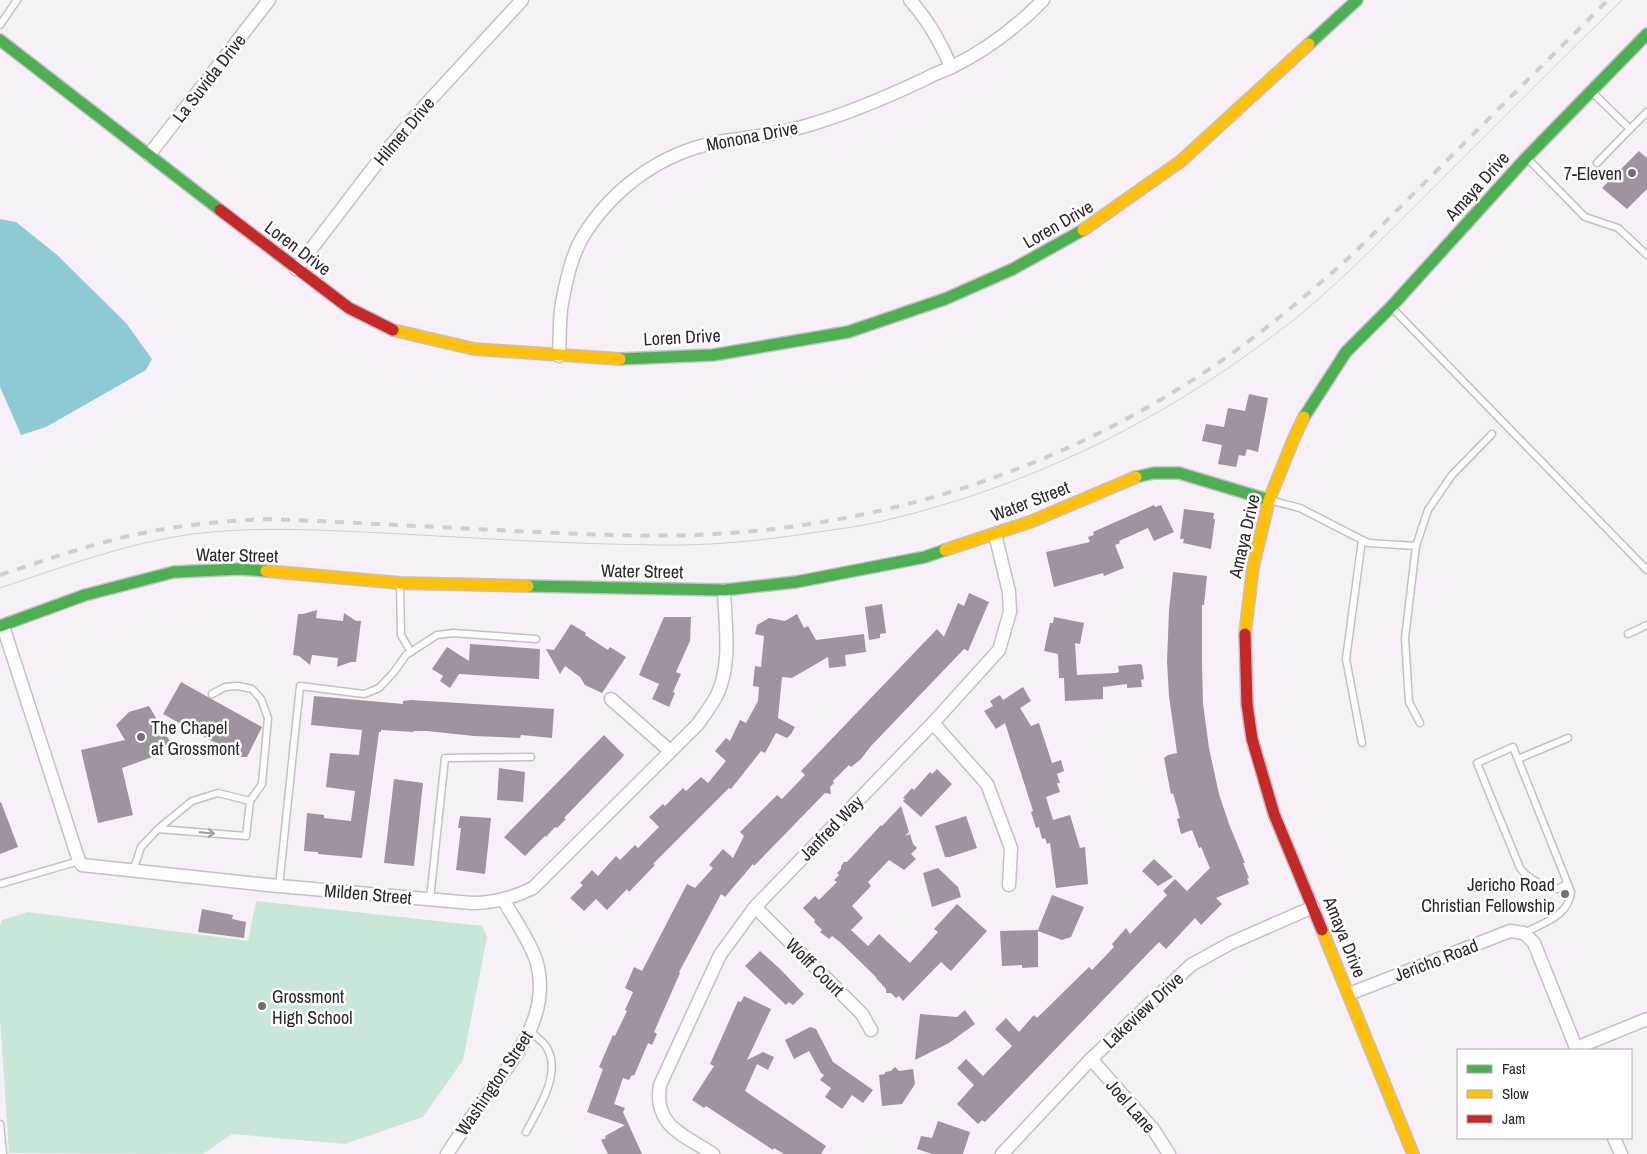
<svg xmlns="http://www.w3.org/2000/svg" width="1647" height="1154" font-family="'Archivo Narrow',sans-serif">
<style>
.green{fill:#c9e7d7}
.water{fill:#8ecad4}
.building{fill:#9e939f}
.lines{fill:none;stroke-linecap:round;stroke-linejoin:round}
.lane-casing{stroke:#c6bec8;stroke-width:9}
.street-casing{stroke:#c6bec8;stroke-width:15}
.fast-casing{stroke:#c6bec8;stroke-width:14}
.slow-casing{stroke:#c6bec8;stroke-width:14}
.jam-casing{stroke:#c6bec8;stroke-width:14}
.lane{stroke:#fefdfe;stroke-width:6}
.street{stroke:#fefdfe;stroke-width:12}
.fast{stroke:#4caf50;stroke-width:11}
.slow{stroke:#ffc107;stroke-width:11}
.jam{stroke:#c62828;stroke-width:11}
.tram{stroke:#d0ced0;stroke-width:1}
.rail{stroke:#d0ced0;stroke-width:4;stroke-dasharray:9 9;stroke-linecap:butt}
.oneway{stroke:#a09ca1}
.poi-dot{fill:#756c76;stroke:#fff;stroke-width:2}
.labels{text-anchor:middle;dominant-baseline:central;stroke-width:5;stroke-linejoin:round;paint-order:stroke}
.street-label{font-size:18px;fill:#2e252f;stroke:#fff}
.poi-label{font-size:18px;fill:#2e252f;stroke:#fff;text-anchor:end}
</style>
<rect width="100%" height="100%" fill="#f8f0f9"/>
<!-- green -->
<path class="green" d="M256 901 482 926 487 937 463 1060 423 1117 345 1144 232 1134 203 1154 9 1153 0 1018V925L2 920 28 912 248 941Z"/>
<!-- water -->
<path class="water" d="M0 219 16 222 56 254 126 323 152 359 146 370 46 427 21 435 0 387Z"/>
<!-- building -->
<g class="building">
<path d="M1639 151 1647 158V189L1627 209 1602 188Z"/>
<path d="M1249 394 1268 398 1258 452 1247 449 1245 456 1239 455 1236 467 1218 464 1222 445 1202 441 1206 424 1224 427 1228 408 1245 411Z"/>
<path d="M1154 505 1155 507 1161 505 1174 532 1154 541 1148 528 1119 541 1120 543 1115 545 1124 568 1104 576 1103 573 1054 587 1046 552 1090 542 1088 537 1094 535 1093 532Z"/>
<path d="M1184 509 1214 513 1213 519H1215L1211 549 1183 543 1184 539H1180Z"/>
<path d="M1173 572 1207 576 1204 605H1202V665L1203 703 1209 748 1219 794 1229 824 1245 863H1243L1249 878H1247L1249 884 1216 898 1222 904 1201 925 1195 918 1166 949 1159 942 985 1122 982 1120 978 1124 957 1104 974 1085 957 1068 966 1059 983 1076 1012 1046 995 1029 1006 1018 1019 1032 1034 1015 1037 1018 1089 967 1092 970 1114 947 1112 944 1126 928 1130 934 1167 895 1163 891 1175 879 1187 891 1210 868 1201 847 1199 848 1192 830 1181 834 1177 819 1180 818 1173 793 1171 794 1164 758 1168 755 1177 753 1169 696 1167 662 1169 611Z"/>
<path d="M969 593 989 602 968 651 964 649 871 746 861 759 851 767 849 765 833 781 834 783 830 787 831 794 825 793 754 866 753 864 725 897 721 894 679 972 680 973 654 1032 657 1034 652 1045 648 1043 634 1076 632 1075 629 1080 623 1078 614 1104 625 1108 623 1112 642 1154H608L601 1140 606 1138 605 1136 625 1125 587 1112 603 1069 599 1067 613 1035 615 1036 627 1011 625 1010 633 992 625 988 634 967 642 971 687 884 695 888 713 868 709 865 723 849 733 858 744 836 740 832 777 795 782 799 805 775 801 771 937 629 944 637 958 603 964 606Z"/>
<path d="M882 604 886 633 880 634V638L869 640 865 607Z"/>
<path d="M317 610 316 618 343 621 344 613 356 621H361L356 662H351L337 667 338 658 312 655 310 665 299 656 293 655 298 614H303Z"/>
<path d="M797 614 804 628 808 626 816 640 864 634 866 652 845 655 846 666 829 668 828 657 792 678 782 677 778 718 795 727 791 734 787 738 776 733 765 753 761 751 731 789 729 788 653 864 655 865 629 892 627 889 607 910 596 899 584 911 570 898 583 885 580 883 592 870 598 876 616 856 620 860 635 845 638 848 659 827 649 817 663 804 665 806 683 788 686 791 701 777 708 783 726 761 715 751 726 738 730 741 740 720 746 723 758 701 759 687 753 686 755 666 761 667 764 636 755 634 757 625 769 618 785 621Z"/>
<path d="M664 617H691L690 641 676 672 681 674 673 692 675 693 669 707 652 699 659 684 639 675Z"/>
<path d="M1054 617 1084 623 1080 644 1075 643 1077 675 1116 673 1119 672 1118 666 1140 664 1142 665 1144 679 1141 680 1142 687 1127 688V684L1103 687V699L1065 701 1064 678H1059L1058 654 1044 651 1050 623H1053Z"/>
<path d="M571 624 586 633 585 635 608 650 610 647 626 657 602 693 585 685 580 677 565 666 560 674 546 649 554 650Z"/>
<path d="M470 644 540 649 539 679 459 674 450 688 440 681 443 676 432 669 447 647 469 661Z"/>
<path d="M181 682 262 727 247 757H241L163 714Z"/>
<path d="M1023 687 1031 701 1020 708 1031 726 1039 723 1052 763 1061 760 1064 771 1057 774 1060 783H1057L1060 792 1046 797 1053 820 1070 815 1080 848 1085 847 1088 884 1056 888 1050 843 1047 844 1045 838 1042 839 1039 827 1036 828 1031 812 1033 811 1005 723 996 729 984 711 993 706 990 701 1000 695 1003 700Z"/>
<path d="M314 696 403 704V701L411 700 554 709 552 738 521 735 520 738 474 736 427 731H414L413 732 381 730V732H379L362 858 318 854V852L304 851 307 813 324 815V818L351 821 355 791 326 787 330 753 359 755 362 730 311 725Z"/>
<path d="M149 706 171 743 155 756 122 768 133 815 98 823 81 750 125 740 116 725 129 712Z"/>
<path d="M604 735 624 755 622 758 564 818 566 819 557 828 555 827 546 837 545 836 525 856 504 837Z"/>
<path d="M499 768 525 772 523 802 497 800Z"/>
<path d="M937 769 952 784 921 817 903 801 905 799 903 798 912 788 914 790 930 772 932 774Z"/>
<path d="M394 779 423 783 414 866 384 863Z"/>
<path d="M1 802 18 847 0 854V803Z"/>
<path d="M901 806 909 832 905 836 910 834 913 844 917 848 911 854 916 859 904 870 889 860 868 882 871 886 852 906 863 918 851 930 868 946 879 934 910 963 938 932 934 929 957 904 987 931 951 971 941 962 903 1001 899 996 896 998 891 993H886V989L876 978V977L840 942 832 936 829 939 820 932 822 930 814 922 815 920 803 908 815 896 819 900 837 882 834 880 839 875 837 873 841 869V866L844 862H847L881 825 882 826Z"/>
<path d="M460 816 491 818 485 874 456 870 461 828H458Z"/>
<path d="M966 816 977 848 950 857H945L935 826Z"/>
<path d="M1154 859 1173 877 1158 886 1142 871Z"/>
<path d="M938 868 958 887 961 897 932 907 923 873Z"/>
<path d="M1052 895 1084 907 1071 937 1062 940 1038 931V967L1022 968V965L1002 966 1000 931 1038 930Z"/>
<path d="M202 909 233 915 232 919 246 922 244 938 198 932Z"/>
<path d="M760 951 779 968 804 994 793 1005 789 1002 786 1005 745 966Z"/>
<path d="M744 996 771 1009 747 1060 763 1052 774 1057 768 1070 757 1064 745 1091 826 1146 821 1154H784L774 1148 773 1150 706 1106 704 1108 692 1100 714 1066 710 1064 738 1001 741 1002Z"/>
<path d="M965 1010 975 1024 949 1043 915 1060 920 1014 957 1017Z"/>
<path d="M810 1027 816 1029 833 1062 873 1090 863 1103 852 1095 842 1109 825 1097 831 1088 820 1080 824 1075 821 1073 809 1051 794 1059 785 1040Z"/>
<path d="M895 1067 899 1071 913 1069 915 1084 902 1104 882 1106 879 1075 885 1074V1072L891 1071Z"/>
<path d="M938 1121 970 1132 963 1154H932L917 1149 921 1136 932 1138Z"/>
</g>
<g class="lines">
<!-- lane casing -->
<g class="lane-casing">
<g id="lane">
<path d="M0 25 17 0"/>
<path d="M1592 92 1630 129 1597 163"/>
<path d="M1630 129 1647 112"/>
<path d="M1527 158 1585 217 1618 228 1647 255"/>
<path d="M1392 308 1647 570"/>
<path d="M1269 500 1300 508 1368 543 1416 546 1405 638 1409 702 1420 723"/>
<path d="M1362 540 1346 659 1362 743"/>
<path d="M1416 546 1428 510 1452 475 1492 434"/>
<path d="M400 584 401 635 411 652"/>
<path d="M1628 634 1647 625"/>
<path d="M212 694 225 687 238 686 252 689 261 699 268 718 262 784 250 801"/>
<path d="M1518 759 1568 738"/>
<path d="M133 871 141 847 158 829 192 801 218 793 250 801 246 836 158 829"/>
<path d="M0 884 79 861"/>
<path d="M279 886 300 686 364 694 379 688 394 672 406 655 437 635 453 633 536 639"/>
<path d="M430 899 445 758 531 757"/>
<path d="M1524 933C1543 923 1569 916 1571 892L1513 747 1477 763 1520 868C1529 881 1543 884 1557 889L1567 884"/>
<path d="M0 1124 3 1154"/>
<path d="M526 1132C538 1109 564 1071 545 1045 541 1040 535 1036 530 1031"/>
</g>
</g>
<!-- street casing -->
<g class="street-casing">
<g id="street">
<path d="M910 0C927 19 941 43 951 67"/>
<path d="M149 155 269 0"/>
<path d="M296 269 383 155 418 113 522 0"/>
<path d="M559 356C560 338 559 320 562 303 566 282 571 257 582 238 609 193 654 158 705 145 719 141 733 140 746 138 765 135 784 132 802 127 845 115 885 98 925 79 934 74 943 71 952 67 986 50 1017 27 1043 0"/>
<path d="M3 626 79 861 82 865 268 885 472 903C494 903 513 898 533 888L698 724C704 715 712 705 717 695 732 663 725 624 724 590"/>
<path d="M611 699 670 751"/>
<path d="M933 723 987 784 1011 848 1009 885"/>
<path d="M755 907 862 1014 871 1030"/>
<path d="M1349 994 1510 931 1524 933 1534 943 1577 1050"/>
<path d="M1576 1048 1647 1019"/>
<path d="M1091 1059 1153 1129 1169 1154"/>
<path d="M1614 1138 1621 1154"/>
<path d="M447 1154C460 1134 473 1114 488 1094 517 1054 552 1013 536 960 529 939 514 919 503 899"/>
<path d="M713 1154C684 1135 653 1126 660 1085L720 955 755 907 933 723 999 650 1010 612 1009 592 995 534"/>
<path d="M1002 1154 1091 1059 1191 965 1231 943 1313 907"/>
</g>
</g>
<!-- fast casing -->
<g class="fast-casing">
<g id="fast">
<path d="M0 40 220 210"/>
<path d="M1309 44 1357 0"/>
<path d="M620 359 713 355 848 332 945 299 1013 269 1083 230"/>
<path d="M1304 417 1346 352 1391 307 1526 158 1647 34"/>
<path d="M1136 477 1154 473H1179L1269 500"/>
<path d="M528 586 724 590 796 582 925 557 945 550"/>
<path d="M0 626 85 595 174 572 240 569 266 571"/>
</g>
</g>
<!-- slow casing -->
<g class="slow-casing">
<g id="slow">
<path d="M1083 230 1181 161 1309 44"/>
<path d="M393 330 474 349 620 359"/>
<path d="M945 550 1030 522 1136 477"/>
<path d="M266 571 400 583 528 586"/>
<path d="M1245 634 1253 567 1269 500 1294 438 1304 417"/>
<path d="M1322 930 1413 1154"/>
</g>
</g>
<!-- jam casing -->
<g class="jam-casing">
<g id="jam">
<path d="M220 210 349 308 393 330"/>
<path d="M1245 634 1247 704 1252 739 1274 814 1322 930"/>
</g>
</g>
<!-- lane -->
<use href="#lane" class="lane"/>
<!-- street -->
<use href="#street" class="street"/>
<!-- fast -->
<use href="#fast" class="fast"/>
<!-- slow -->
<use href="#slow" class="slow"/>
<!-- jam -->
<use href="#jam" class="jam"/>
<!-- tram -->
<path class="tram" d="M0 588C63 567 126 543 193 534 256 526 320 530 384 533 475 538 565 544 657 545 708 546 760 541 811 533 838 529 865 526 891 519 1040 483 1177 413 1296 318 1345 278 1390 231 1435 186 1497 124 1559 62 1622 0"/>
<!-- rail -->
<path class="rail" d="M0 575C52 558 105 539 159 530 195 523 231 521 267 519 343 522 418 526 494 530 560 533 627 537 693 535 863 529 1030 480 1175 391 1240 352 1299 303 1355 252L1608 0"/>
</g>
<!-- one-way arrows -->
<defs><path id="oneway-shaft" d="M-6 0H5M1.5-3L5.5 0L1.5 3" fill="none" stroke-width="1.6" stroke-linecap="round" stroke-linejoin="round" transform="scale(1.25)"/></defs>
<use class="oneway" href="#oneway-shaft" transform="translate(207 833) rotate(5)"/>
<!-- markers -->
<g class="poi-dot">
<circle cx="1632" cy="173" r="5"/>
<circle cx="141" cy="737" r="5"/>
<circle cx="1565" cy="894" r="5"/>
<circle cx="262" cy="1006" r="5"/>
</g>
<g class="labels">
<!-- street labels -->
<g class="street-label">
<text transform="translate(209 78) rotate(-52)">La Suvida Drive</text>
<text transform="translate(404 131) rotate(-50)">Hilmer Drive</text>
<text transform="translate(752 136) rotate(-11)">Monona Drive</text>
<text transform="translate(1477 186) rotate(-48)">Amaya Drive</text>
<text transform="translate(1058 224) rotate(-30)">Loren Drive</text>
<text transform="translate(298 248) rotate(37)">Loren Drive</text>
<text transform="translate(682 337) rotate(-3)">Loren Drive</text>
<text transform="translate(1030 501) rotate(-21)">Water Street</text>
<text transform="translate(1244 536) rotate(-77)">Amaya Drive</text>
<text transform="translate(237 555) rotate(1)">Water Street</text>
<text transform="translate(642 571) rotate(1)">Water Street</text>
<text transform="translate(831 828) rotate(-46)">Janfred Way</text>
<text transform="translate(368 894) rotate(5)">Milden Street</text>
<text transform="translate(1345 937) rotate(68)">Amaya Drive</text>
<text transform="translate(1436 960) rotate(-21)">Jericho Road</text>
<text transform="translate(815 967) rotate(45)">Wolff Court</text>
<text transform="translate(1143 1010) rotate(-43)">Lakeview Drive</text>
<text transform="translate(494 1083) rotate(-56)">Washington Street</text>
<text transform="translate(1131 1106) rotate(49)">Joel Lane</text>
</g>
<!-- poi labels -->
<g class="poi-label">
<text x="1622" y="173">7-Eleven</text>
<text x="151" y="727" text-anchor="start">The Chapel<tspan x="151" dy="21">at Grossmont</tspan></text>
<text x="1555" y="884">Jericho Road<tspan x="1555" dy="21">Christian Fellowship</tspan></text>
<text x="272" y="996" text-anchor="start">Grossmont<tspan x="272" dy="21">High School</tspan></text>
</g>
</g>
<!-- legend -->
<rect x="1457" y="1049" width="175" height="90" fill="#ffffff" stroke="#aba8ac"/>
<rect x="1467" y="1065" width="25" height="8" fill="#4caf50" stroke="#aba8ac"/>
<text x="1502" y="1074" font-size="15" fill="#2e252f">Fast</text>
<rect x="1467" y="1090" width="25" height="8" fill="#ffc107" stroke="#aba8ac"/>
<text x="1502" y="1099" font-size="15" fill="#2e252f">Slow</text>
<rect x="1467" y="1115" width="25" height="8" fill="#c62828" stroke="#aba8ac"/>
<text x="1502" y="1124" font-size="15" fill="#2e252f">Jam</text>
</svg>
